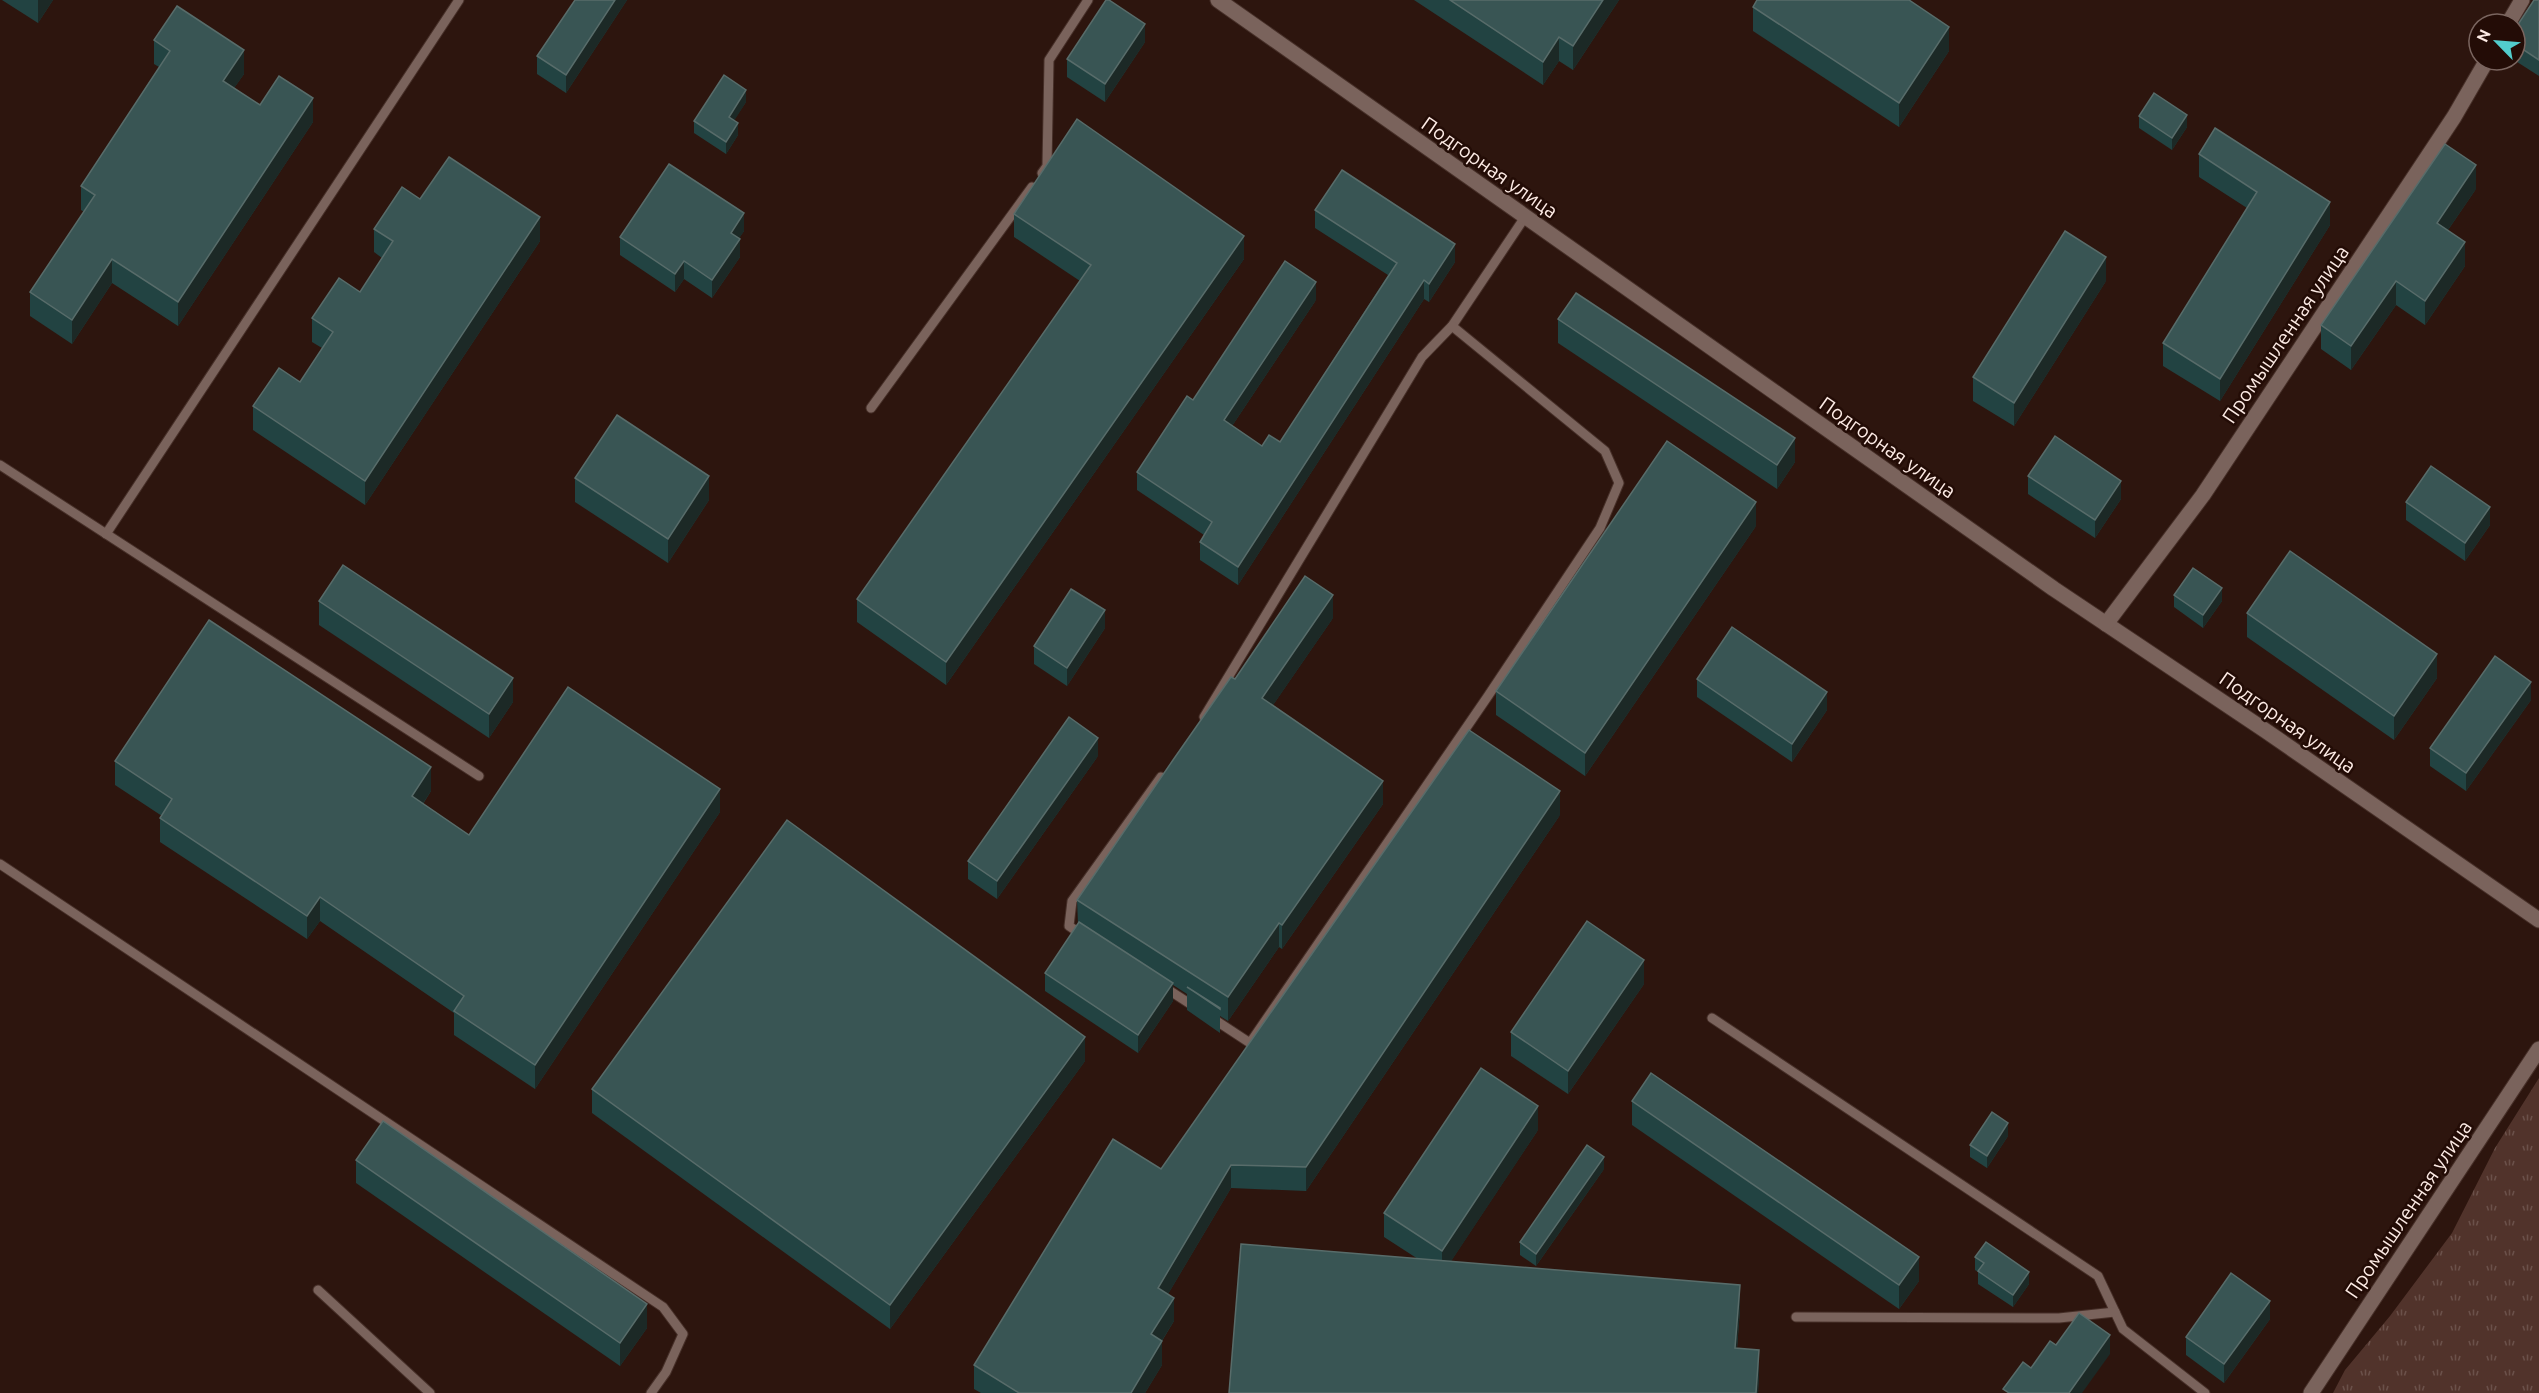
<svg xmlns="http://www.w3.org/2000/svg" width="2539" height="1393" font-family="Ubuntu,sans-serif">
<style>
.grass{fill:url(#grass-tufts)}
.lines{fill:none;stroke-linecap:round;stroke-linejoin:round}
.service-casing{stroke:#462f28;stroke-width:11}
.minor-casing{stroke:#462f28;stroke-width:17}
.service{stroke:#7a635c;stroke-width:9}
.minor{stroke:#7a635c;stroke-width:15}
.wall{fill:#224342}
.shaded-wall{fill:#1c2926}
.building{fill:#395554;stroke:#586c6a;stroke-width:1.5}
.labels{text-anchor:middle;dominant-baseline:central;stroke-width:5;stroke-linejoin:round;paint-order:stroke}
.street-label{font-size:20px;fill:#fdebe5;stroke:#230c06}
</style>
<defs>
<pattern id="grass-tufts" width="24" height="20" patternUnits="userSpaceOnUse" patternTransform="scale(1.5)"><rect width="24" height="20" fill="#51332b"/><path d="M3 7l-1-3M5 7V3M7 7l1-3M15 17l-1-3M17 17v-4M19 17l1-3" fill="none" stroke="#6b514a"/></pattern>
</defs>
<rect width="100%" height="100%" fill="#2d150e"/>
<!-- grass -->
<path class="grass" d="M2539 1078V1393H2333L2345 1370 2390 1316 2452 1233 2495 1148Z"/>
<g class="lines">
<!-- service casing -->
<g class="service-casing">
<g id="service">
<path d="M1042 173 1047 166 1049 60 1088 0"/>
<path d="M871 408 1032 187"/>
<path d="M0 465 479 776"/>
<path d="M106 534 459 0"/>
<path d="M1204 717 1422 357 1452 326 1525 217"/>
<path d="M0 864 663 1307 683 1334 666 1372 651 1393"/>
<path d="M1084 936 1069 926 1072 901 1161 777"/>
<path d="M1164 987 1198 1009"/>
<path d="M1212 1018 1250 1043 1488 696 1600 528 1619 483 1605 451 1452 326"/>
<path d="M1712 1018 2098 1276 2123 1329 2205 1393"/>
<path d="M318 1290 430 1393"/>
<path d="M1796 1317 2059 1318 2115 1312"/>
</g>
</g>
<!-- minor casing -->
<g class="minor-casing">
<g id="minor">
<path d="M1218 0 2054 589 2266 731 2539 920"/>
<path d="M2508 24 2522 0"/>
<path d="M2106 624 2203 495 2454 117 2487 60"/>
<path d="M2311 1393 2539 1049"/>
</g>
</g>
<!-- service -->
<use href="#service" class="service"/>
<!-- minor -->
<use href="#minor" class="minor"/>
</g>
<!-- wall -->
<g class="wall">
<path d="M2 0H53L38 23Z"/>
<path d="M575 0H627L566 93 537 74V56Z"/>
<path d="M1414 0H1619L1573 70 1559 61 1543 85Z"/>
<path d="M2539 0V76L2514 60H2515V44Z"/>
<path d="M1753 7 1949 51 1899 127 1753 31Z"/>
<path d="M154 40 244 74 234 88 260 105 313 122 178 326 112 283 72 344 30 316V292L84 212 81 210V186L159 67 154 64Z"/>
<path d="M1145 42 1105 102 1067 77V59Z"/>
<path d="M746 102 734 120 738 135 726 154 694 133V121Z"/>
<path d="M2139 116 2187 127 2172 150 2139 128Z"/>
<path d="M2199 154 2330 225 2220 401 2163 366V343L2247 208 2199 177Z"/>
<path d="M2476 189 2448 230 2465 266 2425 325 2396 305 2351 370 2321 349V325Z"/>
<path d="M420 199 540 241 365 505 253 430V406L300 382 322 348 312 342V318L360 292 382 258 374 252V229Z"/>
<path d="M1315 210 1455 262 1429 302 1424 299 1238 585 1200 560V542L1204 535 1137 490V472L1193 400 1316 300 1232 426 1262 446 1280 442 1388 275 1315 228Z"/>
<path d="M1014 214 1244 259 946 685 857 622V599L1080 281 1014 237Z"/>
<path d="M744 231 739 238 740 257 712 298 684 279 675 292 620 255V237Z"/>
<path d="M2106 281 2014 426 1973 401V377Z"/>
<path d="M1558 319 1795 462 1777 489 1558 343Z"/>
<path d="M2028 476 2121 499 2095 538 2028 494Z"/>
<path d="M575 478 709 500 668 563 575 502Z"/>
<path d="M2406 502 2490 525 2465 561 2406 520Z"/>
<path d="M1756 526 1585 776 1496 715V691Z"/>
<path d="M2174 595 2222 601 2203 628 2174 607Z"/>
<path d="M319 601 513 702 489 738 319 625Z"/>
<path d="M2247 613 2437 678 2394 740 2247 637Z"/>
<path d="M1333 618 1273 705 1383 804 1282 949 1279 947 1228 1021 1220 1016V1033L1187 1010V994L1173 985V1001L1138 1053 1045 991V973L1078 924 1077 900 1235 679Z"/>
<path d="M1105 628 1067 686 1034 664V646Z"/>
<path d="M1697 679 1827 710 1792 762 1697 697Z"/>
<path d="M2531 700 2466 791 2430 766V748Z"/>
<path d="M1098 756 997 899 968 879V861Z"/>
<path d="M115 761 431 791 423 804 469 835 720 812 535 1089 454 1035V1013L320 921 307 939 160 842V818L162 816 115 785Z"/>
<path d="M1560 815 1306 1191 1231 1188 1168 1294 1174 1321 1162 1341V1365L1145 1393H981L974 1389V1365L1161 1169Z"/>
<path d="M1644 984 1568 1094 1511 1056V1032Z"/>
<path d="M1085 1061 890 1329 592 1113V1089Z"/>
<path d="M1632 1101 1919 1281 1899 1309 1632 1125Z"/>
<path d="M1538 1130 1451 1261 1740 1309 1737 1349 1759 1374 1758 1393H1229L1418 1259 1384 1237V1213Z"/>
<path d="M2008 1136 1987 1168 1970 1157V1145Z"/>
<path d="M356 1160 647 1328 620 1366 356 1183Z"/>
<path d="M1604 1169 1536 1266 1520 1255V1242Z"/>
<path d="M1975 1257 2029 1284 2013 1307 1978 1284V1272L1975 1270Z"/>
<path d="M2270 1319 2224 1383 2186 1355V1337Z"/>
</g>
<!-- shaded-wall -->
<g class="shaded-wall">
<path d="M38 0H53L38 23Z"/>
<path d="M615 0H627L566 93V75Z"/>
<path d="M1603 0H1619L1573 70V46Z"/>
<path d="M1145 24V42L1105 102V84Z"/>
<path d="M1949 27V51L1899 127V103Z"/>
<path d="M1559 37V61L1543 85V62Z"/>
<path d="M244 50V74L223 104V81Z"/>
<path d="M746 90V102L729 129V117Z"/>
<path d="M313 98V122L178 326V302Z"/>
<path d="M2187 115V127L2172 150V138Z"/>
<path d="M738 123V135L726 154V142Z"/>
<path d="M2476 165V189L2437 246V223Z"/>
<path d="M2330 202V225L2220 401V379Z"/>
<path d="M744 213V231L731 251V233Z"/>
<path d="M540 217V241L365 505V481Z"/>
<path d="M1244 236V259L946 685V662Z"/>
<path d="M740 239V257L712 298V280Z"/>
<path d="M2465 242V266L2425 325V301Z"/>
<path d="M1455 244V262L1429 302V284Z"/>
<path d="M2106 257V281L2014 426V403Z"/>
<path d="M112 259V283L72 344V320Z"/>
<path d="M684 261V279L675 292V274Z"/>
<path d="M1424 280V299L1238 585V567Z"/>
<path d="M2396 281V305L2351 370V346Z"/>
<path d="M1316 282V300L1224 438V420Z"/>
<path d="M1795 438V462L1777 489V465Z"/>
<path d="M709 476V500L668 563V539Z"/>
<path d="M2121 481V499L2095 538V520Z"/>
<path d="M1756 502V526L1585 776V753Z"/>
<path d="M2490 507V525L2465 561V543Z"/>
<path d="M2222 588V601L2203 628V615Z"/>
<path d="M1333 595V618L1262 721V698Z"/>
<path d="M1105 610V628L1067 686V668Z"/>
<path d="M2437 654V678L2394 740V716Z"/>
<path d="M513 678V702L489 738V714Z"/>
<path d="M2531 682V700L2466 791V773Z"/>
<path d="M1827 692V710L1792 762V744Z"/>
<path d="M1098 738V756L997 899V881Z"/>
<path d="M431 767V791L412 820V796Z"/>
<path d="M1383 781V804L1282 949V925Z"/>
<path d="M720 789V812L535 1089V1065Z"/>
<path d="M1560 791V815L1306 1191V1167Z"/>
<path d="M320 897V921L307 939V916Z"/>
<path d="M1279 923V947L1228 1021V997Z"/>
<path d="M1644 960V984L1568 1094V1071Z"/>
<path d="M1173 983V1001L1138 1053V1035Z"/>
<path d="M1085 1037V1061L890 1329V1305Z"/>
<path d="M1538 1106V1130L1442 1275V1251Z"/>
<path d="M2008 1123V1136L1987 1168V1156Z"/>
<path d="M1604 1157V1169L1536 1266V1254Z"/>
<path d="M1231 1165V1188L1158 1311V1288Z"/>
<path d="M1919 1257V1281L1899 1309V1285Z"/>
<path d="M2029 1272V1284L2013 1307V1295Z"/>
<path d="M1740 1285V1309L1735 1372V1348Z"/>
<path d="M1174 1298V1321L1151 1358V1334Z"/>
<path d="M2270 1301V1319L2224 1383V1364Z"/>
<path d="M647 1304V1328L620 1366V1343Z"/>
<path d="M2110 1335V1354L2082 1393H2069Z"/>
<path d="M1162 1341V1365L1145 1393H1131Z"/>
<path d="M1759 1350V1374L1758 1393H1756Z"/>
</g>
<!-- building -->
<g class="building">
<path d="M575 0H615L566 75 537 56Z"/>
<path d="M1106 0H1109L1145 24 1105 84 1067 59Z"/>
<path d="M1450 0H1603L1573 46 1559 37 1543 62Z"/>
<path d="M1757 0H1909L1949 27 1899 103 1753 7Z"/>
<path d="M2534 0H2539V60L2515 44V29Z"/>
<path d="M177 6 244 50 223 81 260 105 279 76 313 98 178 302 112 259 72 320 30 292 95 195 81 186 170 51 154 40Z"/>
<path d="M724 75 746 90 729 117 738 123 726 142 694 121Z"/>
<path d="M2154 93 2187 115 2172 138 2139 116Z"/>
<path d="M1077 119 1244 236 946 662 857 599 1091 265 1014 214Z"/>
<path d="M2215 128 2330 202 2220 379 2163 343 2257 192 2199 154Z"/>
<path d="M2445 144 2476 165 2437 223 2465 242 2425 301 2396 281 2351 346 2321 325Z"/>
<path d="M449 157 540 217 365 481 253 406 279 368 300 382 333 332 312 318 339 278 360 292 393 241 374 229 402 187 420 199Z"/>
<path d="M669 164 744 213 731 233 740 239 712 280 684 261 675 274 620 237Z"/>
<path d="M1342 170 1455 244 1429 284 1424 280 1238 567 1200 542 1212 522 1137 472 1187 396 1193 400 1285 261 1316 282 1224 420 1262 446 1269 435 1280 442 1397 263 1315 210Z"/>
<path d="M2065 231 2106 257 2014 403 1973 377Z"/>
<path d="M1576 293 1795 438 1777 465 1558 319Z"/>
<path d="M617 415 709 476 668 539 575 478Z"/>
<path d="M2055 436 2121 481 2095 520 2028 476Z"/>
<path d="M1667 441 1756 502 1585 753 1496 691Z"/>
<path d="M2431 466 2490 507 2465 543 2406 502Z"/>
<path d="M2290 551 2437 654 2394 716 2247 613Z"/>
<path d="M343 565 513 678 489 714 319 601Z"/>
<path d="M2193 568 2222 588 2203 615 2174 595Z"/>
<path d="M1305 576 1333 595 1262 698 1383 781 1282 925 1279 923 1228 997 1077 900 1173 760 1231 677 1235 679Z"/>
<path d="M1071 589 1105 610 1067 668 1034 646Z"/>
<path d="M209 620 431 767 412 796 469 835 568 687 720 789 535 1065 454 1011 464 996 320 897 307 916 160 818 172 799 115 761Z"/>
<path d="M1732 627 1827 692 1792 744 1697 679Z"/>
<path d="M2495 656 2531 682 2466 773 2430 748Z"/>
<path d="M1069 717 1098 738 997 881 968 861Z"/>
<path d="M1469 730 1560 791 1306 1167 1231 1165 1158 1288 1174 1298 1151 1334 1162 1341 1131 1393H1019L974 1365 1113 1139 1161 1169Z"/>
<path d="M787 820 1085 1037 890 1305 592 1089Z"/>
<path d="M1587 921 1644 960 1568 1071 1511 1032Z"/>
<path d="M1079 922 1173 983 1138 1035 1045 973Z"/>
<path d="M1187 987 1220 1008V1009Z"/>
<path d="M1481 1068 1538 1106 1442 1251 1384 1213Z"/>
<path d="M1651 1073 1919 1257 1899 1285 1632 1101Z"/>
<path d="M1992 1112 2008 1123 1987 1156 1970 1145Z"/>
<path d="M383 1121 647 1304 620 1343 356 1160Z"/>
<path d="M1587 1145 1604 1157 1536 1254 1520 1242Z"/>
<path d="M1986 1242 2029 1272 2013 1295 1978 1271 1984 1263 1975 1257Z"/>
<path d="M1241 1244 1740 1285 1735 1348 1759 1350 1756 1393H1229Z"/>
<path d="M2231 1273 2270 1301 2224 1364 2186 1337Z"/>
<path d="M2079 1313 2110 1335 2069 1393H2009L2003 1389 2023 1362 2031 1368 2050 1341 2056 1345Z"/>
</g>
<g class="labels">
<!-- street labels -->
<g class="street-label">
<text transform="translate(1490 167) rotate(35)">Подгорная улица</text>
<text transform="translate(2285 334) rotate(-56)">Промышленная улица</text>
<text transform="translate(1888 447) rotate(35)">Подгорная улица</text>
<text transform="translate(2288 722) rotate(35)">Подгорная улица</text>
<text transform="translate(2408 1209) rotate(-56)">Промышленная улица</text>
</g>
</g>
<!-- north arrow -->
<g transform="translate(2497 42) rotate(295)"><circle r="28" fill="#230c06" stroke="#7a655f" stroke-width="1.5"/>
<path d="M0-4.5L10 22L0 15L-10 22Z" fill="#52cdcd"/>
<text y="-9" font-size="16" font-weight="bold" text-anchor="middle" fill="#fdebe5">N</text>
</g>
</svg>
